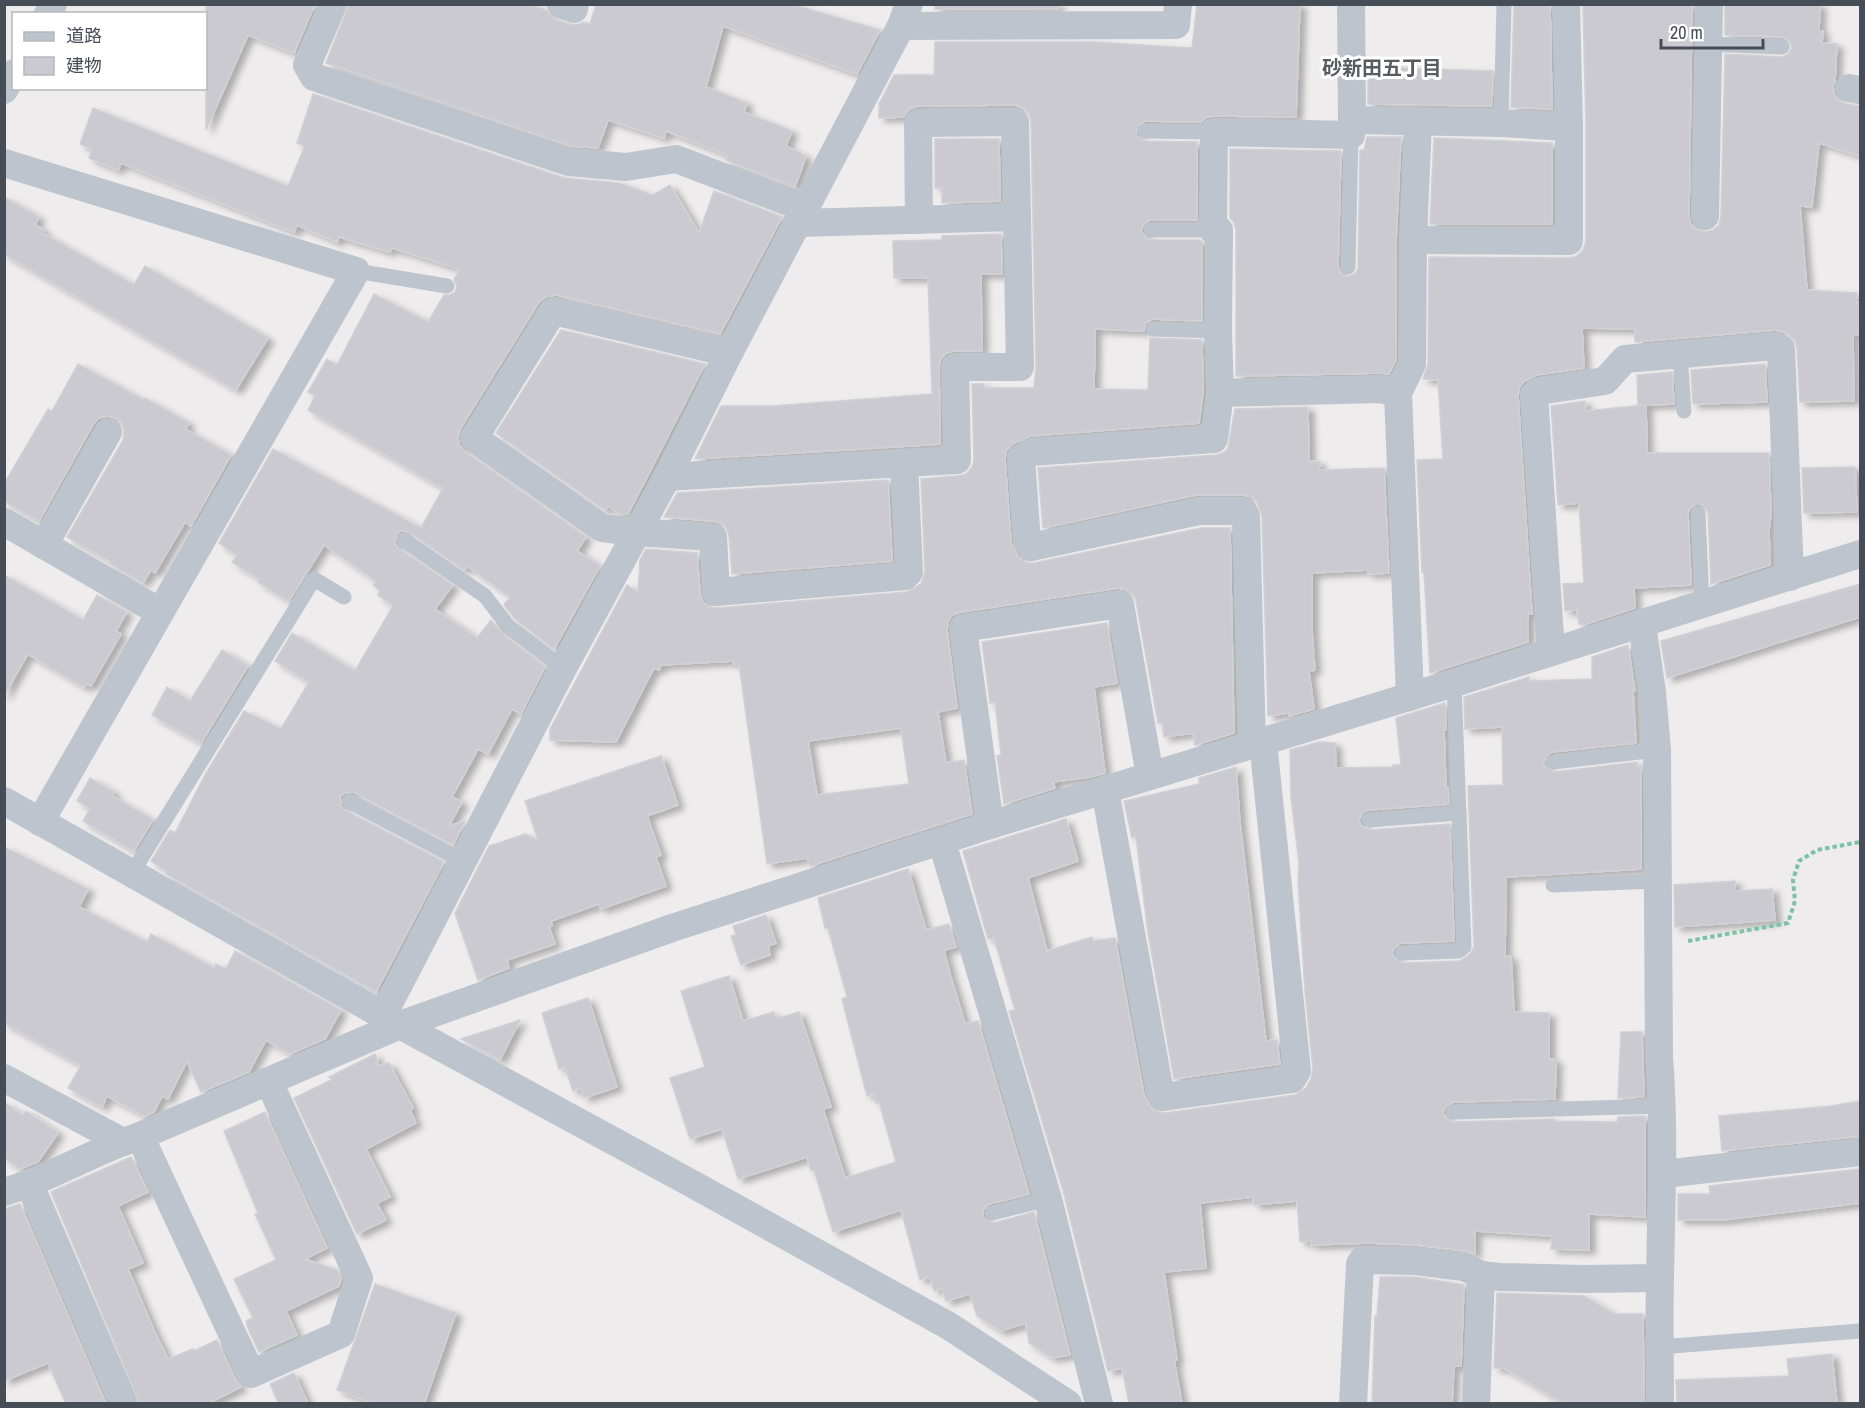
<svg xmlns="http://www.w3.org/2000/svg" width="1865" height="1408" font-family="'Archivo Narrow','Noto Sans JP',sans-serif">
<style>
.building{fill:#cacad0;stroke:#d0d1d7;stroke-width:1.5;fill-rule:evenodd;filter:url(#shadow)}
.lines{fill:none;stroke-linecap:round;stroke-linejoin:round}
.path{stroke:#7ac2a8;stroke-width:4;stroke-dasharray:4.5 3;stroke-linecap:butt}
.service{stroke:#bec4cd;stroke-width:15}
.minor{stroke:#bec4cd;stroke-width:28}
.labels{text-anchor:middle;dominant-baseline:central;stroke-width:6;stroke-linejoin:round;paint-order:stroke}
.neighbourhood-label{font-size:20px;font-weight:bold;fill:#595b60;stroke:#fff}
</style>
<defs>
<filter id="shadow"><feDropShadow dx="6" dy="4" stdDeviation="3" flood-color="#0004"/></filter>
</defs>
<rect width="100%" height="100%" fill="#eeecec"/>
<!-- building -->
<g class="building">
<path d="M206 4H315L294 53 248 35 206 130Z"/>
<path d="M349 4H528L546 10 555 19 568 24 577 25 584 22 590 24 596 4H791L880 30 857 74 723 26 706 87 747 103 744 112 792 131 786 146 806 156 795 187 726 160 728 155 666 131 664 138 608 120 598 148 572 146 326 63Z"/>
<path d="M935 4H1059L1058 9H935Z"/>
<path d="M1197 4H1300L1296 117 1214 116 1207 117 1201 122 1145 121 1137 126 1136 135 1144 141 1197 142V220H1150L1143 225 1141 231 1146 238 1150 240H1200L1202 242V321L1153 319 1145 323 1144 331 1095 329 1094 389 1148 390 1150 338 1202 340 1203 392 1199 423 1030 436 1012 444 1006 451 1005 459 1011 543 1018 557 1026 563H1034L1201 528H1230L1234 733 1195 745 1193 733 1164 737 1162 723H1158L1136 601 1133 594 1126 589 1118 588 961 612 952 615 948 622 947 630 957 708 938 712 946 763 964 760 972 814 810 866 807 858 767 864 739 664H733V661L661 665 659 670 654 668 616 742 550 740V729L627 585 638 592 640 560 646 549 697 553 700 593 702 601 708 607 717 608 907 592 921 584 925 572 921 479 958 476 966 474 972 467 974 460 972 384H984V388H1034L1036 367 1031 122 1029 114 1024 108 1015 105 918 106 909 109 903 117 879 118V104L894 75H934L935 42H1095L1192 48ZM901 728 909 784 817 795 808 741Z"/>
<path d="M1514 4H1550L1552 109 1511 107Z"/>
<path d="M1583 4H1692L1689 216 1690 223 1696 230 1705 232 1713 230 1719 225 1721 216 1725 54 1782 57 1787 55 1792 48 1790 42 1783 37 1725 35V4H1820L1819 31H1823L1822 43 1837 44 1835 81 1833 86 1834 94 1838 100 1845 104 1860 106V156L1819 143 1812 207 1800 206 1807 290 1857 293 1856 302H1860V335H1853L1854 401 1800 402 1797 348 1795 340 1784 332 1775 330 1635 342V329L1582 328 1584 368 1536 375 1523 382 1519 388 1518 396 1532 614H1528V642L1430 673 1424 573 1422 572 1417 460 1443 459 1438 380 1423 379 1428 364 1429 257 1569 258 1577 256 1583 250 1586 241V127Z"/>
<path d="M1368 67 1493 71 1492 106 1368 104Z"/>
<path d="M313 94 564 178 619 183 653 195 670 185 699 233 714 191 782 217 720 334 557 295 547 296 539 302 460 429 458 438 459 445 464 451 586 537 577 551 600 566 554 649 515 619 504 605 510 597 467 566 464 570 409 532 400 531 396 535 395 544 398 548 453 585 435 609 477 638 491 620 502 634 545 667 521 714 512 709 488 754 478 749 452 797 462 802 449 826 465 821 453 845 354 792 344 793 340 797 341 806 344 810 444 862 376 992 166 874 167 871 151 861 170 830 175 833 206 773 244 711 281 729 309 682 275 661 292 633 355 671 393 606 378 595 380 591 373 585 376 581 324 545 289 601 258 582 260 579 232 562 237 555 219 543 273 449 421 528 443 488 308 410 315 396 308 392 327 359 337 365 374 294 428 322 444 295H450L455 292 457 287 454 279 460 269 392 248 390 252 339 237 337 242 297 225 294 232 121 163 118 170 89 158 92 149 80 144 93 108 288 186 305 146 297 143Z"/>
<path d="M1367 137H1401L1396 240V360L1389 374 1380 373 1236 376V230L1234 222 1230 218V149L1341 151 1338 267 1342 275 1348 277 1356 273 1358 268 1360 150H1364Z"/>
<path d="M1434 138 1552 143V224H1430Z"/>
<path d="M935 139H999L1000 201 942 203V188H935Z"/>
<path d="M4 197 39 217 35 225 44 230 42 233 134 285 145 266 268 338 236 390 4 254Z"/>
<path d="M1001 234 1002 274H981L982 351H954L946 353 940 360 939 367 940 444 695 459 721 406H773L932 394 928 278H894L893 241 942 240V236Z"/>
<path d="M561 330 705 364 628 514H620L608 506 605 510 496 433Z"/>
<path d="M78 364 144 400 145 398 189 423 185 429 231 455 191 526 185 522 155 573 151 570 143 583 114 566 110 564 111 562 67 537 123 440 124 431 122 423 117 418 107 416 99 418 94 423 39 521 4 501V484L48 409 52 411Z"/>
<path d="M1765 364 1767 402 1693 404 1691 370Z"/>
<path d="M1672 372 1674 404 1646 405 1647 453H1769L1771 514 1769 530 1770 565 1711 584 1708 512 1703 505 1697 503 1690 508 1688 513 1691 585 1634 588 1635 608 1586 624H1579L1577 610 1565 611 1563 584 1584 583 1579 503 1558 505 1551 406 1585 401 1586 411 1644 405H1638L1637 375Z"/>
<path d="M1308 407 1309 461 1320 462 1319 470 1384 468 1389 573 1368 574V570L1312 573V631L1315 670 1309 671 1314 709 1289 716V713L1268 716 1262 516 1257 502 1251 496 1243 495H1196L1043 528 1038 468 1216 455 1223 453 1228 448 1235 409Z"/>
<path d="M1855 467 1857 512 1804 513 1802 468Z"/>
<path d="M888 480 892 561 732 574 729 536 727 529 722 523 714 521 664 517 677 493Z"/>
<path d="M4 575 83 620 97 595 127 612 116 631 121 634 91 686 86 684 84 687 28 654 4 696Z"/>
<path d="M1860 584V617L1667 678 1661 641Z"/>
<path d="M1107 623 1117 683 1094 687 1105 773 1090 777 1053 782 1055 788 1004 804 997 756 1001 755 995 702 990 703 982 642Z"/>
<path d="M1628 645 1635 691H1633L1636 743 1552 752 1547 755 1543 763 1546 768 1554 772 1637 762V768H1641V869L1506 877 1505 957 1511 956 1514 1012 1549 1013V1059L1556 1060 1555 1099 1453 1102 1445 1107 1443 1113 1448 1120 1453 1122 1554 1119V1121L1617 1122 1618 1117 1645 1116V1217L1589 1214V1250L1551 1249 1552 1236 1475 1231V1254L1466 1251 1416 1245 1369 1243 1311 1245V1241L1300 1242 1297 1201 1254 1205 1253 1197 1200 1203 1206 1268 1164 1272 1177 1360H1174L1182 1404H1129L1122 1368 1108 1371 1064 1194 1009 1011 1015 1010 994 938 988 939 963 851 1066 819 1078 861 1028 878 1047 951 1092 937 1093 941 1115 938 1144 1095 1149 1105 1155 1112 1165 1113 1295 1095 1306 1088 1311 1079 1313 1069 1305 991 1298 881 1299 863 1291 798 1290 750 1319 742 1335 743 1336 768 1393 767V765H1401L1396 718 1445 703 1446 730H1444L1446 787H1448L1449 804 1368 810 1363 812 1359 820 1361 826 1370 830 1450 824 1454 941 1401 943 1394 948 1392 954 1397 961 1402 963 1460 961 1470 954 1474 947 1468 786 1503 785 1502 727 1465 729 1464 697 1529 677V681L1592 679V657Z"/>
<path d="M222 650 248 666 201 743 152 715 167 687 190 701Z"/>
<path d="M661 756 678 805 647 816 661 855 656 857 666 886 601 909 599 904 551 921 552 926 549 927 555 944 507 960 509 968 478 980 455 913 489 846 525 834 538 840 525 801Z"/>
<path d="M1236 767 1240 823 1266 1041 1277 1040 1280 1064 1174 1079 1148 933 1136 837 1132 838 1124 801 1199 784V778Z"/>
<path d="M90 778 114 792 112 796 153 820 134 851 83 821 90 808 77 801Z"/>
<path d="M4 847 88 889 79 907 147 942 151 934 214 968 216 964 226 969 235 951 341 1010 325 1039 290 1054 266 1040 249 1072 201 1092 187 1061 168 1099 162 1096 154 1112 145 1116 107 1096 102 1107 68 1088 81 1065 4 1023Z"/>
<path d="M908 869 926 930 949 924 956 947 944 950 950 974 965 1024 978 1021 1029 1194 989 1204 983 1210V1216L985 1220 994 1223 1034 1212 1070 1355 1052 1358 1029 1343 1026 1323 1001 1331 977 1316 970 1294 946 1301 942 1288 934 1291 930 1277 920 1280 901 1210 833 1232 814 1170 811 1171 807 1157 738 1179 722 1129 690 1139 670 1078 705 1067 681 991 729 976 743 1021 774 1012 776 1019 799 1012 831 1107 823 1109 845 1178 896 1162 879 1102 876 1103 874 1094 867 1096 842 999 847 997 828 928H825L818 898Z"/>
<path d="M1735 881V891L1772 889 1775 920 1675 927 1674 885Z"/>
<path d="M766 915 776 943 768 946 770 955 741 965 731 936 736 935 733 926Z"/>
<path d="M588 998 617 1087 584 1098 581 1088 573 1091 565 1067 559 1069 542 1013Z"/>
<path d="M520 1020 500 1060 461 1039Z"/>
<path d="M1621 1032H1642L1644 1097 1618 1098Z"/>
<path d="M375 1054 379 1066 389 1063 413 1108 410 1110 416 1123 366 1149 390 1197 377 1203 386 1220 357 1234 294 1098 333 1079 329 1077Z"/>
<path d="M1860 1101V1136L1722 1151 1719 1116 1831 1106Z"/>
<path d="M4 1102 23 1115 26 1111 58 1133 38 1162 20 1169 4 1158Z"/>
<path d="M265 1112 327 1248 305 1259 337 1270 341 1279 339 1286 286 1311 297 1335 259 1352 247 1326 246 1321 253 1318 234 1279 276 1260 255 1214 258 1213 224 1131Z"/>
<path d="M131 1157 148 1192 118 1206 143 1263 128 1269 155 1333 168 1359 193 1349 194 1351 217 1340 236 1381 241 1387 207 1404H140L51 1192Z"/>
<path d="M1860 1169V1203L1723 1220H1678V1194H1710L1709 1186Z"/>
<path d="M20 1204 106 1404H66L48 1363 4 1381V1209Z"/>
<path d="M1380 1277H1415L1464 1285 1461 1366H1454L1452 1404H1372L1375 1316H1377Z"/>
<path d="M375 1284 456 1313 424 1404H375L337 1390Z"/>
<path d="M1497 1293 1584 1296 1614 1314H1643L1644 1404H1565L1504 1368H1494Z"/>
<path d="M1832 1354 1837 1404H1677L1676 1380 1789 1376 1787 1359Z"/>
<path d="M294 1373 308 1404H279L270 1384Z"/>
</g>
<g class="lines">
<!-- path -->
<path class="path" d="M1688 941 1788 923 1795 901 1793 880 1799 861 1817 850 1860 842"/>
<!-- service -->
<g class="service">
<path d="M1709 44 1782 47"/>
<path d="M1501 123 1504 4"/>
<path d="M1145 131 1214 132"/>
<path d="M1151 230H1213"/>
<path d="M1348 267 1351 135"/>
<path d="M356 271 447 286"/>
<path d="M1153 329 1218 331"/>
<path d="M1680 353 1684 411"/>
<path d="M1698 513 1702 605"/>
<path d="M404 540 485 596 508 626 563 668"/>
<path d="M1553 762 1657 750"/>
<path d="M349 801 463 861"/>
<path d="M1369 820 1459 813"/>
<path d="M132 873 314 579 344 597"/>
<path d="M1553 885 1658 881"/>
<path d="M1402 953 1459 951 1464 947 1454 683"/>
<path d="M1453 1112 1663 1106"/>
<path d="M992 1213 1048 1199"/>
<path d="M1660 1347 1860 1331"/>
</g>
<!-- minor -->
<g class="minor">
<path d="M333 4 307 65 314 77 569 162 626 167 676 159 805 208"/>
<path d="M561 4 574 9 575 4"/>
<path d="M48 14 53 4"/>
<path d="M901 26 1176 25 1178 4"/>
<path d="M1849 88 1860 90"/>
<path d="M4 90 14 73"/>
<path d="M1352 120 1501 123 1569 127"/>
<path d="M4 163 356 271 40 822"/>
<path d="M1705 216 1709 4"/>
<path d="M919 220 918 123 1015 122 1017 217"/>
<path d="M797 223 1017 217 1020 367H955L957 460 904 463"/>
<path d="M1413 240 1569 241V127L1566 4"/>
<path d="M1220 393 1380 389 1398 393"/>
<path d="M667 477 904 463 909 572 905 576 716 592 713 537 635 532 602 528 474 438 553 311 729 353"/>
<path d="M4 522 160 612"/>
<path d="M44 545 108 432"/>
<path d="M1642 624 1652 692 1657 750 1659 1058C1665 1132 1661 1205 1660 1279 1659 1320 1660 1362 1660 1404"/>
<path d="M1551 652 1534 395 1539 391 1605 381 1625 359 1776 346 1781 349 1790 577"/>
<path d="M1410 697 1398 393 1412 364 1413 240 1418 121"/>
<path d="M1252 745 1246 516 1243 511H1199L1031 547 1027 542 1021 458 1031 452 1214 439 1220 393 1218 331 1219 230H1213L1214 132 1351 135 1352 120 1351 4"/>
<path d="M1105 790 1160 1092 1163 1097 1292 1079 1297 1071 1263 742"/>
<path d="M4 801 400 1025 687 1181 949 1326 1068 1404"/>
<path d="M990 825 963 628 1120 604 1150 776"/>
<path d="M942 842 1048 1199 1099 1404"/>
<path d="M383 1015 563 668 667 477 729 353 901 26 909 4"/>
<path d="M4 1078 123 1142"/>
<path d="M140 1136 251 1374 341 1334 359 1278 269 1082"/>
<path d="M1663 1174 1860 1152"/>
<path d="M30 1185 124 1404"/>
<path d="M4 1192C52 1178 93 1151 140 1136L400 1025 672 928 990 825 1454 683 1860 554"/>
<path d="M1353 1404 1360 1264 1363 1260 1416 1261 1464 1267 1481 1275 1500 1277 1584 1279 1660 1278"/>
<path d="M1476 1404 1481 1275"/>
</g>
</g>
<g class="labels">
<!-- neighbourhood labels -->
<g class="neighbourhood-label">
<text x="1382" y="67">砂新田五丁目</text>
</g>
</g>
<!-- border -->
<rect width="1865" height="1408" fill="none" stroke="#464d57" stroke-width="12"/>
<!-- legend -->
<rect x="12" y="12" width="195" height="78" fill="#ffffff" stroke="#b5b8bc" stroke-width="1.5"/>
<rect x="24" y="32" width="30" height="9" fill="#bec4cd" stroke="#b5b8bc" stroke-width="1.5"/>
<text x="66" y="42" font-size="18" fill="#464d57">道路</text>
<rect x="24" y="57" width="30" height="18" fill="#cacad0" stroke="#b5b8bc" stroke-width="1.5"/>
<text x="66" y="72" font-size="18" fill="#464d57">建物</text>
<!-- scale -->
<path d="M1661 39v9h102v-9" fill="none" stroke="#464d57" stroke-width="3"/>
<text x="1670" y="39" font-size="18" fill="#464d57" stroke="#ffffff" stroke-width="4.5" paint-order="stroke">20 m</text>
</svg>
